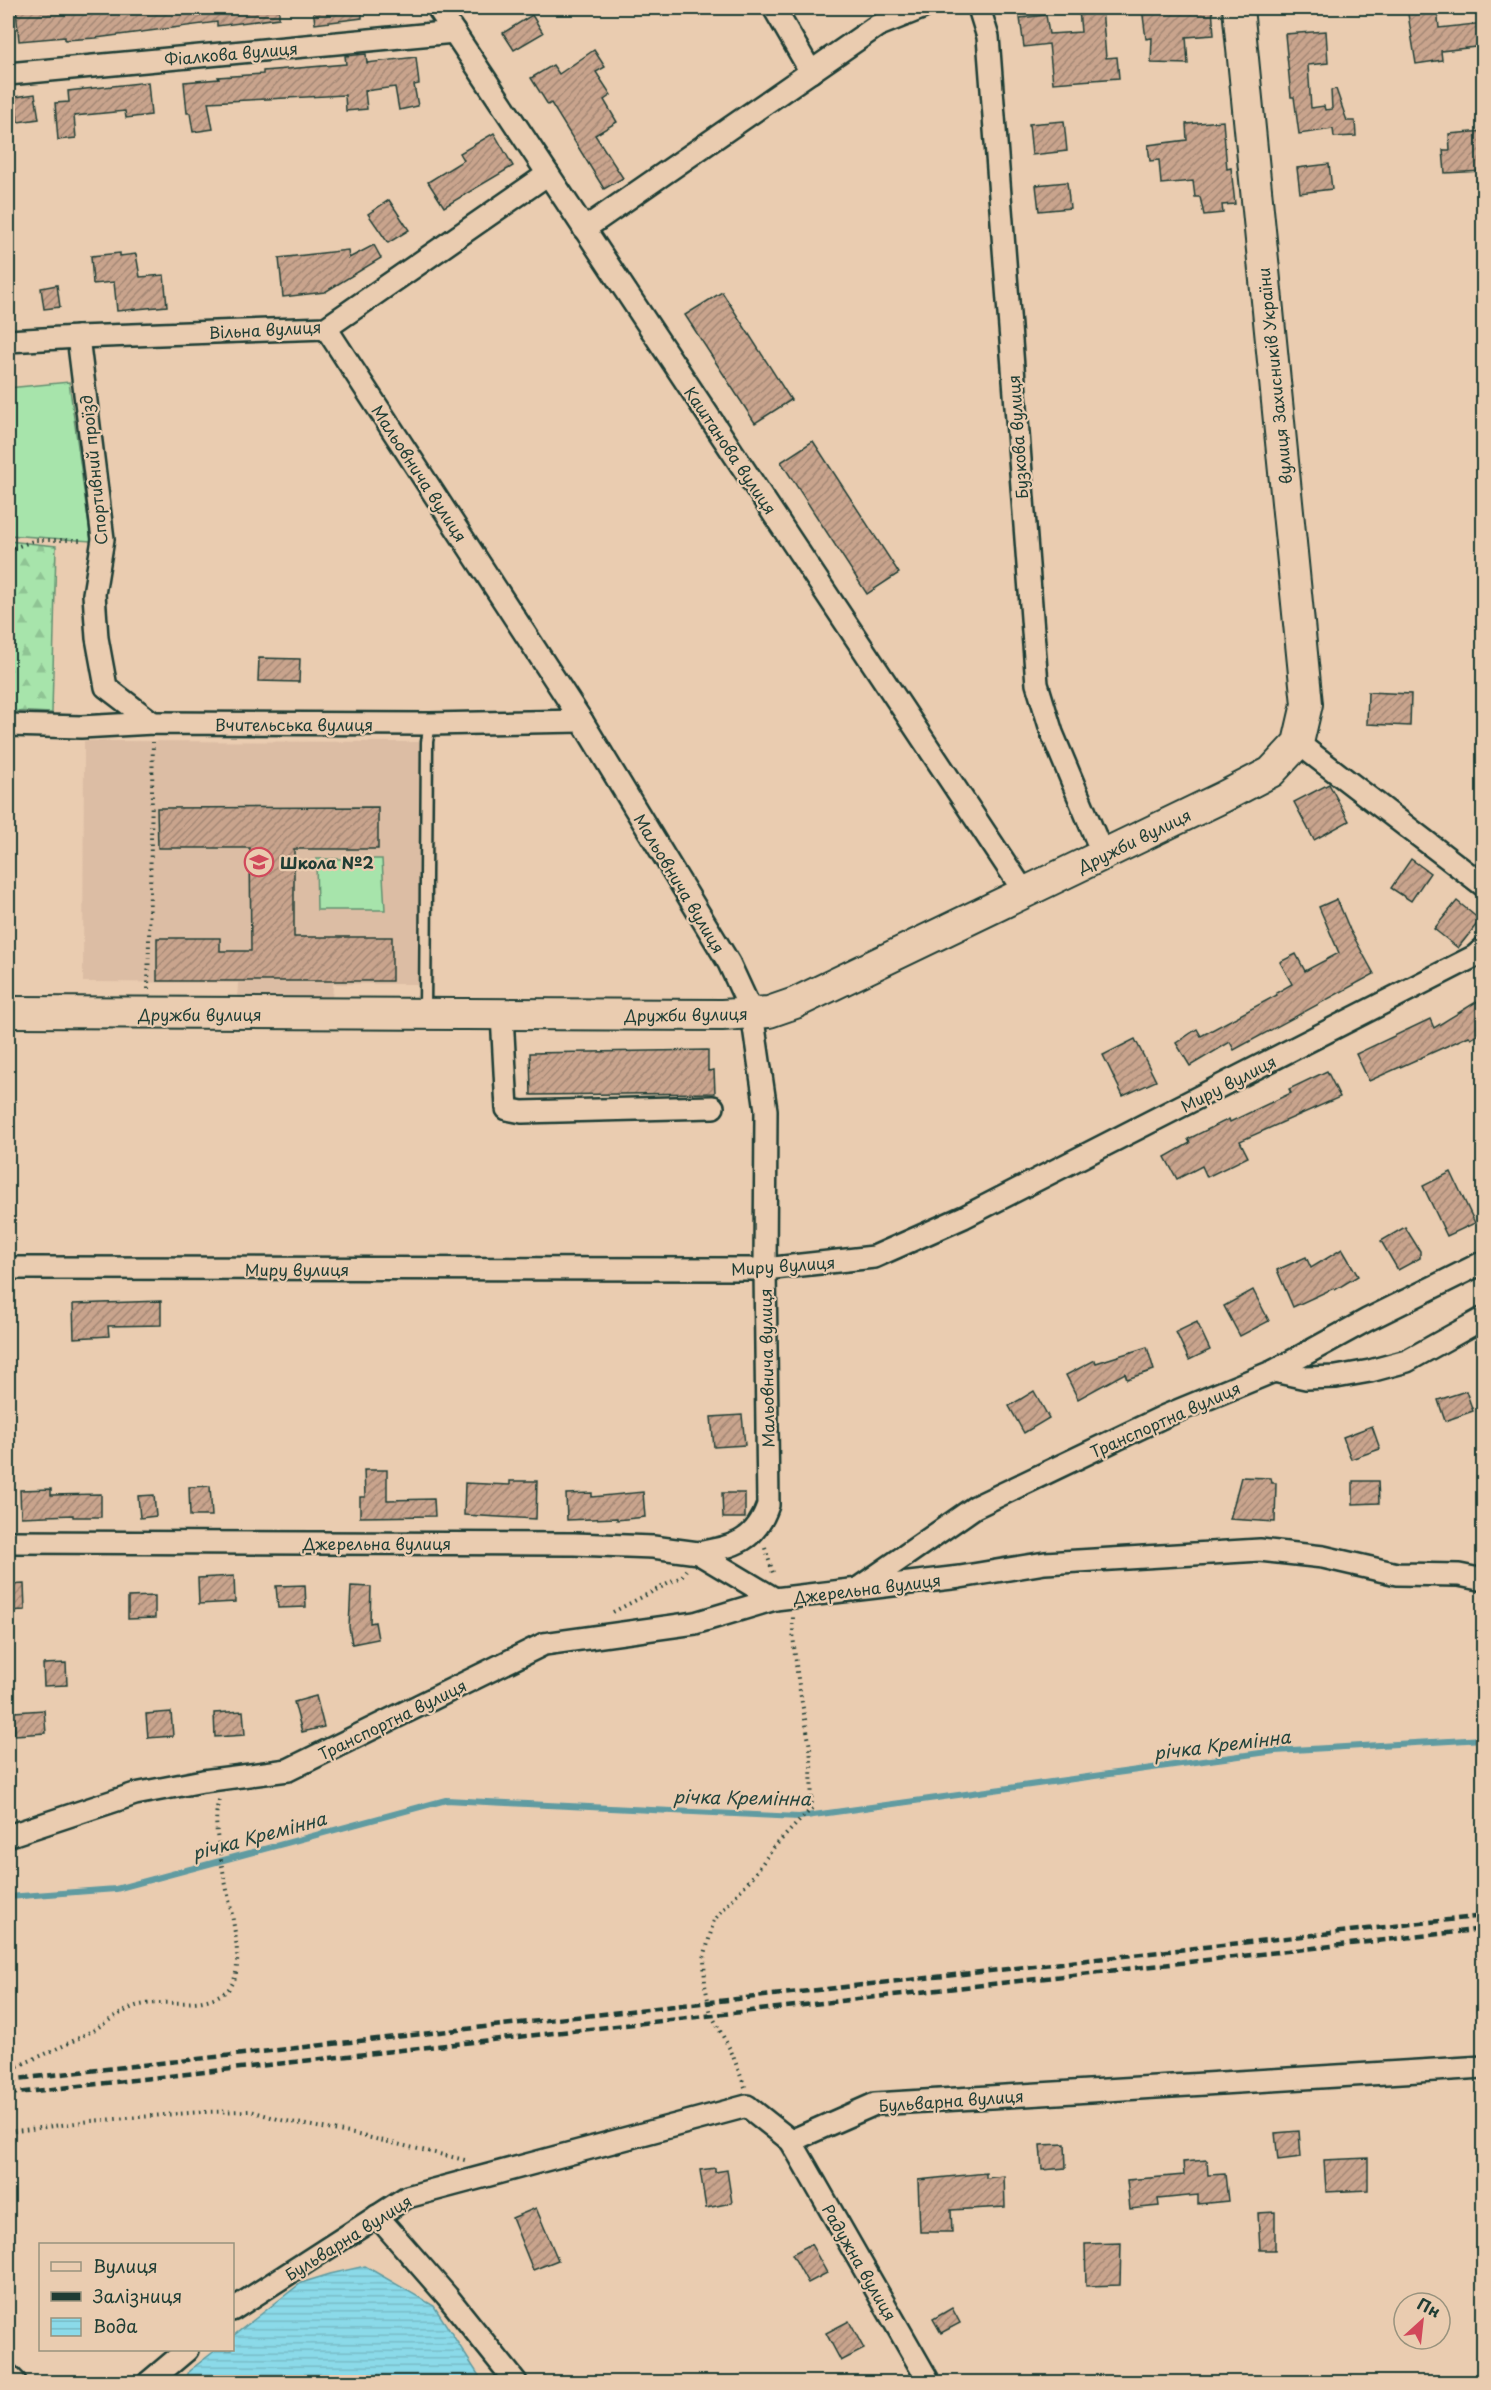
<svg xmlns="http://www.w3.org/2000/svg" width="1491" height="2390" font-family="'Playpen Sans',sans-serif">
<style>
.built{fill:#dcbda4}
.forest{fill:url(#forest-firs);stroke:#639070;stroke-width:1.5}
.garden{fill:#a7e4ab;stroke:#639070;stroke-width:1.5}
.water{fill:url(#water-rules);stroke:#609ba1;stroke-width:1.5}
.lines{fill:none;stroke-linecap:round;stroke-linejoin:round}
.stream{stroke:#609ba1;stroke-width:6}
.building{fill:url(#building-hatch);stroke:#1f3d34;stroke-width:1.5}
.lane-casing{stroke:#1f3d34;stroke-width:15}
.street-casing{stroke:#1f3d34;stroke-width:26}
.secondary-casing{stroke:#1f3d34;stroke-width:34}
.path{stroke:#1f3d34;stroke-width:4;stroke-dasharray:1.5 4.5;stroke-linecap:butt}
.lane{stroke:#eaccb0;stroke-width:10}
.street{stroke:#eaccb0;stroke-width:21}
.secondary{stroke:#eaccb0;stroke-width:30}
.rail{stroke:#1f3d34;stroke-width:4.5;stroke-dasharray:9 4.5;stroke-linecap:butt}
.labels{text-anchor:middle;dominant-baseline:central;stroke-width:4.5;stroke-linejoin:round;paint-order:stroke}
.street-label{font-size:16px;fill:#1f3d34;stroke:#eaccb0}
.poi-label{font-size:16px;font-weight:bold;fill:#1f3d34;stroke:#eaccb0;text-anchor:start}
.water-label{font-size:18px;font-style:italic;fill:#24453d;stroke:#eaccb0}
</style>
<defs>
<pattern id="forest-firs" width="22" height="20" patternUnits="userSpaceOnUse" patternTransform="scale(1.5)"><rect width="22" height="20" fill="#a7e4ab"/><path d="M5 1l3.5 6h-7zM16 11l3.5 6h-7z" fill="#8fc494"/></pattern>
<pattern id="water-rules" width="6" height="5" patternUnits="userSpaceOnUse" patternTransform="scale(1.5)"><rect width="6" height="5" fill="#8bdae9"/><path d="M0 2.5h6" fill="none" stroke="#78bcc8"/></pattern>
<pattern id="building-hatch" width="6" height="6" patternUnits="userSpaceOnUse" patternTransform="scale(1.5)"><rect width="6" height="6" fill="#c9a48d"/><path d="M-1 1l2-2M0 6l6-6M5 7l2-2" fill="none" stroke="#a38774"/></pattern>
</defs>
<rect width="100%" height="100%" fill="#eaccb0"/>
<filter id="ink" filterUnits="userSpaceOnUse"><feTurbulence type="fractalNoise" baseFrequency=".0167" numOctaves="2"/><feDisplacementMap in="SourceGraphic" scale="12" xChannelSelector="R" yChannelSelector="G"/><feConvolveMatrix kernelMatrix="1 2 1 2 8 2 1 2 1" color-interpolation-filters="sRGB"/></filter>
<g filter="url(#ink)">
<!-- built -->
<path class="built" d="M84 741 435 742 434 984H333L332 1001H237L238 983 83 982Z"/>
<!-- forest -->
<path class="forest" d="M8 541 56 546 52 713 8 711Z"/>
<!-- garden -->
<g class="garden">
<path d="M69 382 91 541 8 535V388Z"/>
<path d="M316 859H382L385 910H317Z"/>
</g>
<!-- water -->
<path class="water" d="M365 2266 434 2306 483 2382H185L189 2371 216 2350H232L233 2336 301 2283 330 2274Z"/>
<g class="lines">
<!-- stream -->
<path class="stream" d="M8 1897 116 1889 446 1800 799 1817 1275 1751 1484 1739"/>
</g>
<!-- building -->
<g class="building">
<path d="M19 8H279V18L217 26V22L96 38 65 40V37L19 41 16 11H19Z"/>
<path d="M313 8H362V18L315 24Z"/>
<path d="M1102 8 1106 58 1117 57 1119 78 1053 83 1049 44 1024 47 1020 18 1046 15 1049 34 1081 32 1079 10Z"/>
<path d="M1142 8H1212L1214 35 1186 37 1188 64 1151 63 1152 38 1146 39Z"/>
<path d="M1407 8H1437L1439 28 1484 23V46L1441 51 1442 60 1416 64Z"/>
<path d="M532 15 543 33 514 50 503 33Z"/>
<path d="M1326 31 1328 63 1308 65 1311 108 1324 106 1325 110 1332 109 1331 90 1336 89 1347 121H1355L1356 136 1334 137 1333 129 1299 134 1294 97H1291L1285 34Z"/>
<path d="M594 50 605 67 596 72 611 95 604 100 617 122 595 135 623 178 604 189 551 103 548 105 531 78 553 65 559 74Z"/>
<path d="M366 54 367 63 416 57 419 84 414 85 418 106 399 110 395 87 365 91 367 109 346 111 345 95 208 102 213 129 193 132 190 113H187L184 82 219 79 218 77 263 74V71L346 64 345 56Z"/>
<path d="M148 82 151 115 126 118 125 111 74 116 76 138 58 140 55 103 69 102 68 91Z"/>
<path d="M35 94 39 119 18 122 15 97Z"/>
<path d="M1064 121 1067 151 1032 155 1029 124Z"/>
<path d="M1223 121 1227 169 1231 168 1235 204 1222 205 1223 213 1204 215 1200 197H1195L1193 181 1161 184 1159 160 1150 161 1148 145 1187 140 1186 124Z"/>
<path d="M1484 131V171L1445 173 1443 150H1450L1449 134Z"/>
<path d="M494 133 513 166 444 207 428 182 464 160 460 153Z"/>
<path d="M1329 164 1332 189 1300 193 1297 168Z"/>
<path d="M1067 182 1070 208 1039 211 1036 185Z"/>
<path d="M389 200 409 230 388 243 368 214Z"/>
<path d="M374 245 381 258 325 292 283 297 279 258 348 250 349 258Z"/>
<path d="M120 253V256L136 254 140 277 164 275 167 306 117 311 114 282 93 284 91 256Z"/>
<path d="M57 285 60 307 44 309 41 288Z"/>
<path d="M722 292 791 400 755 423 685 315Z"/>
<path d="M813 441 899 573 867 594 781 462Z"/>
<path d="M259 658 300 659 299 682 258 681Z"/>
<path d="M1368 692 1411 694 1410 726 1367 724Z"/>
<path d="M1329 784 1349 821 1314 840 1294 802Z"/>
<path d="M378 807V849H294V937H392V981H157V938H220V951H251L250 848H158L157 808Z"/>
<path d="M1411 859 1430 873 1411 901 1391 888Z"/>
<path d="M1337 899 1350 930 1374 974 1234 1050 1230 1042 1190 1066 1176 1043 1197 1029 1201 1036 1277 995 1276 993 1292 984 1280 962 1296 954 1305 971 1339 953 1319 907Z"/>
<path d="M1457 901 1480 920 1458 948 1434 929Z"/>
<path d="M1484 997V1031L1471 1039 1469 1036 1369 1081 1356 1054 1430 1019 1434 1028Z"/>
<path d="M1135 1039 1156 1081 1123 1096 1103 1055Z"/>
<path d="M708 1050V1071L714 1070 715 1093 531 1095 530 1053Z"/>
<path d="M1327 1071 1340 1097 1240 1141 1248 1157 1207 1177 1202 1166 1177 1179 1165 1157 1190 1143 1188 1139 1229 1119 1230 1122 1291 1093 1289 1089Z"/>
<path d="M1451 1172 1475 1223 1447 1236 1423 1186Z"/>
<path d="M1405 1227 1420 1251V1258L1398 1270 1381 1241Z"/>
<path d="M1342 1249 1358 1276 1335 1290 1334 1288 1293 1307 1277 1270 1306 1257 1311 1268Z"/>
<path d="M1253 1290 1269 1321 1240 1336 1224 1306Z"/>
<path d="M161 1301V1325L108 1326 109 1336 74 1338 73 1304Z"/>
<path d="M1197 1322 1210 1350 1189 1360 1176 1332Z"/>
<path d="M1147 1347 1154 1370 1127 1379 1125 1373 1078 1399 1066 1375 1095 1360 1096 1363Z"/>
<path d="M1034 1391 1049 1418 1024 1433 1009 1406Z"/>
<path d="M1466 1391 1473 1411 1445 1421 1438 1400Z"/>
<path d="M742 1415 745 1445 714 1447 711 1417Z"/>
<path d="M1372 1426 1380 1449 1351 1459 1343 1437Z"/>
<path d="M364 1470H387V1500L434 1499 435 1516 360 1517V1497H365Z"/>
<path d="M1241 1477 1271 1478 1272 1483H1276L1275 1522 1230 1519Z"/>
<path d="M510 1481H537L536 1519 464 1515 465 1483 510 1485Z"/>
<path d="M1353 1481H1378L1379 1503 1353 1504Z"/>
<path d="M210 1486 212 1516H190L189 1487Z"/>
<path d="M51 1489V1495L101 1494V1517H73V1515L21 1517 20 1490Z"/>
<path d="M643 1492 645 1517 617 1520V1518L567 1520 566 1494 592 1493V1497Z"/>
<path d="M722 1493H745V1518H723Z"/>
<path d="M154 1495 156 1516 140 1518 138 1496Z"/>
<path d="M234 1576 235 1602 199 1604 198 1578Z"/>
<path d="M24 1584 25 1610 8 1611V1585Z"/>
<path d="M305 1585 306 1607 278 1608 276 1586Z"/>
<path d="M351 1586 371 1587 370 1623 375 1622 378 1639 352 1644 349 1627Z"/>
<path d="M155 1596V1618L128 1619V1597Z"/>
<path d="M66 1663 67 1685 44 1686 43 1664Z"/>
<path d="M316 1696 324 1727 302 1732 294 1702Z"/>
<path d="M44 1710 46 1733 15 1735 14 1712Z"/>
<path d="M243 1711 245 1735 215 1737 214 1713Z"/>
<path d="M171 1712 173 1736 148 1738 146 1714Z"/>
<path d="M1299 2131 1301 2157 1278 2160 1275 2133Z"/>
<path d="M1065 2144 1066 2168 1042 2170 1040 2145Z"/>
<path d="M1368 2158V2190L1326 2192 1324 2160Z"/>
<path d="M1207 2160 1208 2175 1225 2174 1228 2201 1198 2204V2195L1158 2199 1159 2206 1130 2209 1127 2180 1184 2175 1183 2162Z"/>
<path d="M715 2168V2172L727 2170 732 2203 706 2208 700 2170Z"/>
<path d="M986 2173V2178L1004 2176 1005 2207 951 2210 952 2232H920L918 2180Z"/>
<path d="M536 2208 558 2260 533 2270 512 2218Z"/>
<path d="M1275 2212V2250H1260L1258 2213Z"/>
<path d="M1121 2243 1120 2285 1086 2286 1085 2244Z"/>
<path d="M811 2244 827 2273 808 2283 792 2254Z"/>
<path d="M952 2308 960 2323 941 2333 933 2319Z"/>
<path d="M849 2321 864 2349 841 2361 826 2333Z"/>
</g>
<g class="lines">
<!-- lane casing -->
<g class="lane-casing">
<path id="lane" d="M425 1012 427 742 430 724"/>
</g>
<!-- street casing -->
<g class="street-casing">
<g id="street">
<path d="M438 8 1025 893"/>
<path d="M774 8 811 72"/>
<path d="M979 8 988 37 1037 684 1052 733 1103 855"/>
<path d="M8 74 454 32"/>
<path d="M584 229 877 26 922 8"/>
<path d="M326 328 582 721 729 963 752 1013 766 1110 765 1269 768 1505C755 1543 733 1546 698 1553"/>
<path d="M78 337 103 539 94 594 97 638 106 687 153 723"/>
<path d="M8 341 78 337 326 328 548 174"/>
<path d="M8 725 81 727 153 723 430 724 582 721"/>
<path d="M1298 743 1484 886"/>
<path d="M502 1015 507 1109 522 1112 713 1107"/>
<path d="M8 1268 765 1269 874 1257 964 1217 1475 956 1484 948"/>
<path d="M1274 1371 1306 1378 1336 1377 1370 1371 1407 1361 1484 1318"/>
<path d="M8 1542 574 1544 653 1547 698 1553 775 1599"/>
<path d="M860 1587 975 1507 1165 1416 1274 1371 1367 1320 1484 1262"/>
<path d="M8 1836 135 1794 203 1781 288 1770 544 1644 695 1623 775 1599 960 1577 1045 1563 1260 1550 1323 1557 1397 1574 1459 1575 1484 1580"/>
<path d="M791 2141 875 2104 1484 2067"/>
<path d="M377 2216 447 2296 516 2382"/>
<path d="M232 2310 407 2197 747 2106 791 2141 929 2382"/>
<path d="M8 2375 15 2382"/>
<path d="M149 2382 187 2350"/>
</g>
</g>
<!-- secondary casing -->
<g class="secondary-casing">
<path id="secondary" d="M8 1012 722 1015 769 1012 795 1003 1223 797 1271 772 1298 743 1307 704 1238 8"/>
</g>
<!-- path -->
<g class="path">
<path d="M8 550 36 540H83"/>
<path d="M148 989 153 742"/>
<path d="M765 1548 774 1576"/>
<path d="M613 1612 681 1577 686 1570"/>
<path d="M745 2087 731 2051 711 2014 705 1985 704 1958 714 1920 754 1875 774 1847 812 1808C811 1788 812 1768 810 1748 803 1704 792 1660 793 1615"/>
<path d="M8 2088 18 2066C40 2056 63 2047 84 2035 101 2027 119 2012 136 2006 164 1998 199 2010 225 1992 262 1968 201 1838 220 1798"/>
<path d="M8 2132 91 2121 201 2112 251 2111 281 2120 354 2134 465 2160"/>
</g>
<!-- lane -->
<use href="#lane" class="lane"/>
<!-- street -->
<use href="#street" class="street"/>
<!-- secondary -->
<use href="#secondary" class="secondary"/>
<!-- rail -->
<g class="rail">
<path d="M8 2080 1484 1916"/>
<path d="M8 2094 1484 1929"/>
</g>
</g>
</g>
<!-- icons -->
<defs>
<g id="school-ring" transform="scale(1.5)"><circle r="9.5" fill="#eaccb0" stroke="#d1495b" stroke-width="1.5"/><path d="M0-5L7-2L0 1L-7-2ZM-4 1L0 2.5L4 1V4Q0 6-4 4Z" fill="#d1495b"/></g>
</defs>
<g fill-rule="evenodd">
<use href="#school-ring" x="259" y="862"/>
</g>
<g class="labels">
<!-- street labels -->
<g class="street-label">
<text transform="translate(231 53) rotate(-5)">Фіалкова вулиця</text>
<text transform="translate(265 329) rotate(-3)">Вільна вулиця</text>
<text transform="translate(1274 376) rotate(-96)">вулиця Захисників України</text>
<text transform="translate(1017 437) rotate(-94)">Бузкова вулиця</text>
<text transform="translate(731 450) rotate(56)">Каштанова вулиця</text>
<text transform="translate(93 470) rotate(-96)">Спортивний проїзд</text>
<text transform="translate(420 473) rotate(57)">Мальовнича вулиця</text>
<text x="294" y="724">Вчительська вулиця</text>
<text transform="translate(1134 840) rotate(-26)">Дружби вулиця</text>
<text transform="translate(680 883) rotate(59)">Мальовнича вулиця</text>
<text x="200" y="1014">Дружби вулиця</text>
<text transform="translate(686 1014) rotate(-1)">Дружби вулиця</text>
<text transform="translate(1228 1083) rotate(-27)">Миру вулиця</text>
<text transform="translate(783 1265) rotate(-4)">Миру вулиця</text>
<text x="297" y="1269">Миру вулиця</text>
<text transform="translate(766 1368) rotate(-91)">Мальовнича вулиця</text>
<text transform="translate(1165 1419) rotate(-24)">Транспортна вулиця</text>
<text x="377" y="1543">Джерельна вулиця</text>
<text transform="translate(867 1588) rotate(-7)">Джерельна вулиця</text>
<text transform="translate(392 1719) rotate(-26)">Транспортна вулиця</text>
<text transform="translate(951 2100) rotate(-4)">Бульварна вулиця</text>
<text transform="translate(348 2237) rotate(-32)">Бульварна вулиця</text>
<text transform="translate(860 2262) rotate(60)">Радужна вулиця</text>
</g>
<!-- poi labels -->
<g class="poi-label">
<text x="280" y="862">Школа №2</text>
</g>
<!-- water labels -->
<g class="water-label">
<text transform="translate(1222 1744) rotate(-7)">річка Кремінна</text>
<text transform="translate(742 1797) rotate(1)">річка Кремінна</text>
<text transform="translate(259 1835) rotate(-15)">річка Кремінна</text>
</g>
</g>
<!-- margin -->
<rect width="1491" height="2390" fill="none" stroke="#eaccb0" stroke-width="30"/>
<rect x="15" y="15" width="1461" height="2360" fill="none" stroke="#1f3d34" stroke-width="2" filter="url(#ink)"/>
<!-- legend -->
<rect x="39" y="2243" width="195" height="108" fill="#eaccb0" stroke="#99937e" stroke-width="1.5"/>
<rect x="51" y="2262" width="30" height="9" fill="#eaccb0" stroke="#99937e" stroke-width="1.5"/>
<text x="93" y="2273" font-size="18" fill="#1f3d34">Вулиця</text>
<rect x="51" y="2292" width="30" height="9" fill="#1f3d34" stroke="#99937e" stroke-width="1.5"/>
<text x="93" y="2303" font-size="18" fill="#1f3d34">Залізниця</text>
<rect x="51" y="2318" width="30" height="18" fill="url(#water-rules)" stroke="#99937e" stroke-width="1.5"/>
<text x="93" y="2333" font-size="18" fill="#1f3d34">Вода</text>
<!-- north arrow -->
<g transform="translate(1422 2321) rotate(27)"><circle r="28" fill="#eaccb0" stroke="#99937e" stroke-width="1.5"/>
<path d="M0-4.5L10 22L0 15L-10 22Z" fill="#d1495b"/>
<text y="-9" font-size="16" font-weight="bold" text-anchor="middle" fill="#1f3d34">Пн</text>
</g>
</svg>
